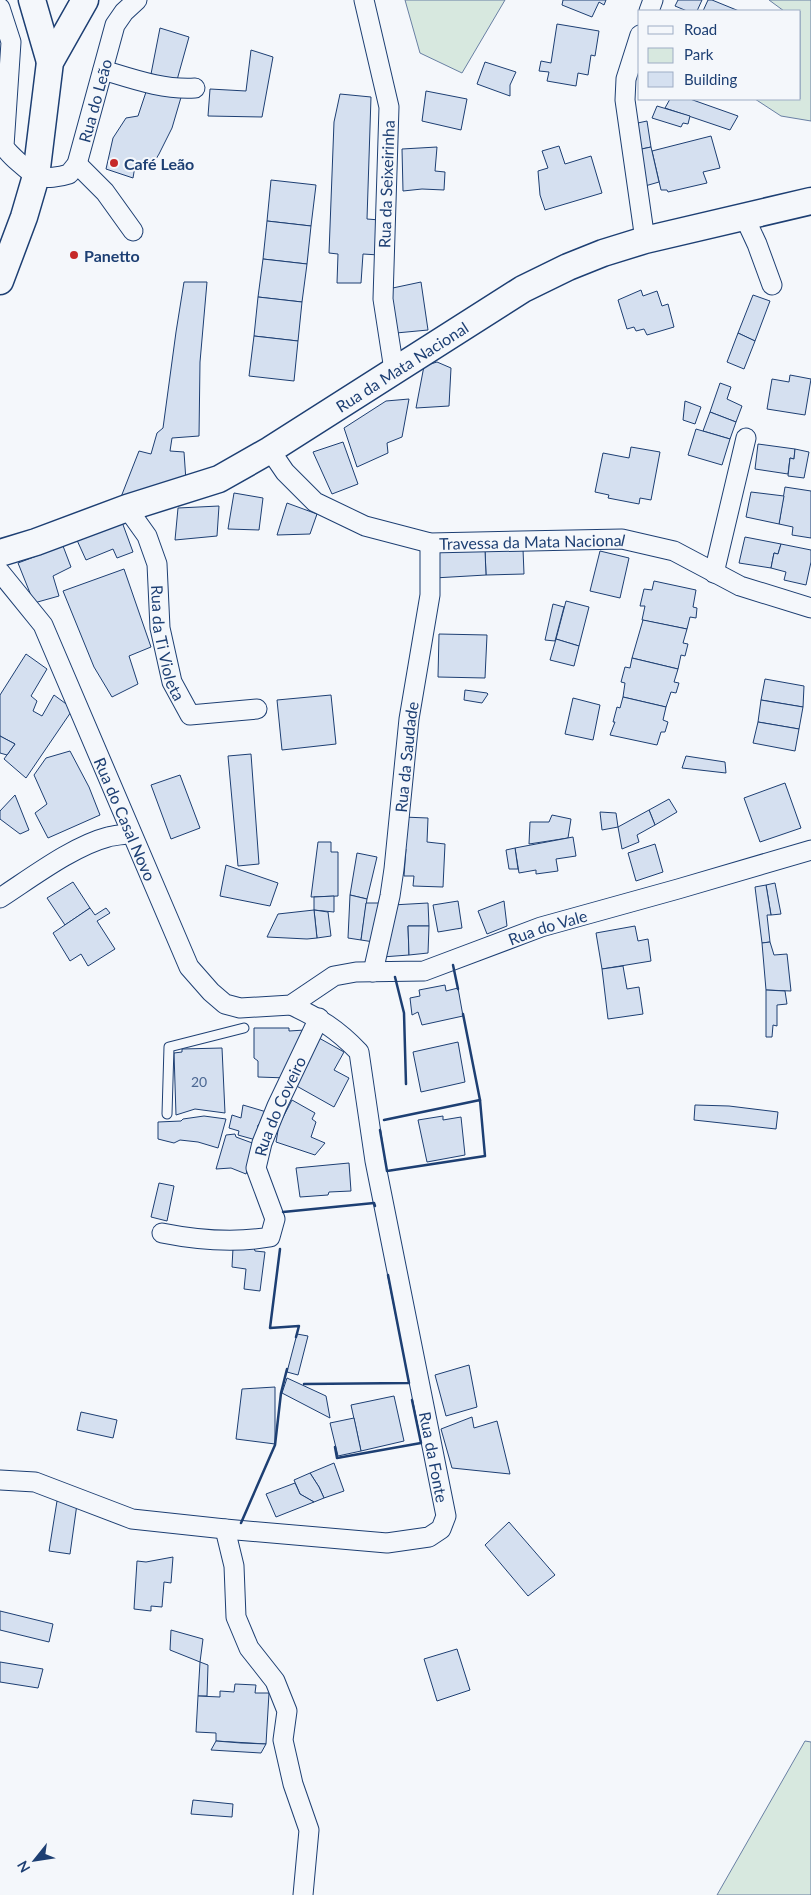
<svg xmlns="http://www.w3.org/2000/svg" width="811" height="1895" font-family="Lato,sans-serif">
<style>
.green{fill:#d7e8df;stroke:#687fa3}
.building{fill:#d5e0f0;stroke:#1d3f73}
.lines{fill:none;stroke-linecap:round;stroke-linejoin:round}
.lane-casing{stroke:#1d3f73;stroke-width:11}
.street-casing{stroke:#1d3f73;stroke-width:21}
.secondary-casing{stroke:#1d3f73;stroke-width:29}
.lane{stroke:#f4f7fb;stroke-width:9}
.street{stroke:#f4f7fb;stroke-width:19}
.secondary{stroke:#f4f7fb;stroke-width:26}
.wall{stroke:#1d3f73;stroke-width:2.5}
.poi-dot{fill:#c62828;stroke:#f4f7fb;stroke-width:2}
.labels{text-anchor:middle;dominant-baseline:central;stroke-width:4;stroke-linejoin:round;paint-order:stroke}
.number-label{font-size:14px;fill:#4b6792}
.street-label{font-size:16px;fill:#1d3f73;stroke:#f4f7fb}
.poi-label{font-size:16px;font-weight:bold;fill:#1d3f73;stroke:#f4f7fb;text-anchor:start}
</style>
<rect width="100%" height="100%" fill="#f4f7fb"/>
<!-- green -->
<g class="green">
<path d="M405 0H505L462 73 420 53Z"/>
<path d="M769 0H811V121L781 116 755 99H800V11H784Z"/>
<path d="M805 1741 811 1742V1895H717Z"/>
</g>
<!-- building -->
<g class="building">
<path d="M563 0H606L604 5 599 2 592 17 562 5Z"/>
<path d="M678 0H702L697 11H687L675 6Z"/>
<path d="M708 0H712L739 11H703Z"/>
<path d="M557 24 599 31 595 56 591 55 588 75 578 73 576 86 547 81 549 72 539 71 541 61 551 63Z"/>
<path d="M160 28 189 37 177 80 151 74Z"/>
<path d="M251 50 273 57 262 117 208 116 210 89 246 91Z"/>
<path d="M485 62 516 72 510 85V96L477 84Z"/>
<path d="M147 89 182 94 172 128 159 154 150 169 135 166 133 178 106 169 113 138 126 118 138 116Z"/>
<path d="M426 91 467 99 461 130 422 121Z"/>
<path d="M340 94 371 97 367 219 380 220 379 255 363 254 361 283H337L338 254 329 253 334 122Z"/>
<path d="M670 99H690L738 116 730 130 665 108Z"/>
<path d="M657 106 690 116 688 124 683 123 681 127 652 118Z"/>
<path d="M647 121 651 147 637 150 633 124Z"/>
<path d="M711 136 720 168 703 172 707 183 668 192 667 190H661L652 151Z"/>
<path d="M559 146 565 164 591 156 602 193 545 210 540 195 538 171 548 168 542 151Z"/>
<path d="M437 147 435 171 445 172 444 190 422 189 403 191 402 149Z"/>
<path d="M651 147 659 182 645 186 637 150Z"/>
<path d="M271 180 316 185 311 226 267 221Z"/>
<path d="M267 221 311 226 307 264 263 259Z"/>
<path d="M263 259 307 264 302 302 258 297Z"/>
<path d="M184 282H207L200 362 199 436 172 438 170 451 184 452 186 481 121 497 139 451 151 454 157 433 163 428 176 332Z"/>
<path d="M421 282 428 330 396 333 388 289Z"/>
<path d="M641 290 643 296 657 291 662 306 668 304 674 327 647 335 644 329 636 331 634 327 627 329 618 300Z"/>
<path d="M753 295 770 301 755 341 738 333Z"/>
<path d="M258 297 302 302 298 341 254 336Z"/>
<path d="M738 333 755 341 744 369 727 362Z"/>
<path d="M254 336 298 341 294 381 249 376Z"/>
<path d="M437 362 451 368 449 406 416 408 424 366Z"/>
<path d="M790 375 811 379 805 415 767 409 772 379 789 382Z"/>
<path d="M720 383 731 387 727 399 742 406 736 422 710 412Z"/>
<path d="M409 399 402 437 387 443 388 453 357 467 344 428 386 401Z"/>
<path d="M685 401 701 407 695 424 683 420Z"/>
<path d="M710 412 736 422 730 439 703 431Z"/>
<path d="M696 429 730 439 722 465 688 455Z"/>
<path d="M343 442 358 484 332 494 313 452Z"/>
<path d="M758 444 795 449 794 459 790 458 788 474 755 469Z"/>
<path d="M631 447 660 452 651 500 640 498 639 504 608 498 609 495 595 492 603 453 629 458Z"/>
<path d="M795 449 809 452 804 478 788 476 790 458 794 459Z"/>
<path d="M785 487 811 491V538L792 535 793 527 779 524Z"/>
<path d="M751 492 784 496 779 524 746 517Z"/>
<path d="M234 493 263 498 259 530 228 529Z"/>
<path d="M287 503 317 514 310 534 277 535Z"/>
<path d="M219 506 217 536 175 540 178 508Z"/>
<path d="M122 522 133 552 117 558 113 549 86 560 76 538Z"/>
<path d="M745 537 781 544 778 554 774 553 771 568 739 563Z"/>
<path d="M781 544 811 550V562L806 585 784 580 786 572 771 568 774 553 778 554Z"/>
<path d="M63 546 71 567 53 576 59 596 34 603 18 563Z"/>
<path d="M523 549 524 574 486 575 485 550Z"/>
<path d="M485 550 486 575 434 578 433 552Z"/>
<path d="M600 551 629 558 620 598 590 591Z"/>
<path d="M124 569 151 647 129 656 138 684 112 697 94 667 63 591Z"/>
<path d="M654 581 696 590 693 607 697 608 696 618 690 617 687 629 642 620 645 606H640L644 589 652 590Z"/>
<path d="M566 601 589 607 579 646 556 639Z"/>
<path d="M553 604 564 607 555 641 545 640Z"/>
<path d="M643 620 687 629 683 643 688 644 685 656 681 655 678 669 632 658Z"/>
<path d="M439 634 487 635 485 678 438 677Z"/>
<path d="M556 639 579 646 574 666 550 660Z"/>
<path d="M26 654 47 669 31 696 37 701 33 711 42 716 54 695 73 709 26 778 4 759 15 744 0 736V695Z"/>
<path d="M632 658 678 669 674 682 679 683 676 693 671 692 666 707 623 697 625 683 621 682 625 667 630 668Z"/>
<path d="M765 679 804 686 803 707 761 700Z"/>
<path d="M465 690 487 693 488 694 482 703 464 700Z"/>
<path d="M331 695 336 744 282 750 277 700Z"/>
<path d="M623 697 666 707 663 720 668 722 665 732H661L657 745 610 735 615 722H613L617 707 620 708Z"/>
<path d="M573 698 600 705 593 740 565 734Z"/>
<path d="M761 700 803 707 799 729 758 722Z"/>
<path d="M758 722 799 729 795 751 753 743Z"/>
<path d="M0 736 15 744 7 755 0 753Z"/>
<path d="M70 751 89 787 100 815 48 838 35 813 47 804 34 775 46 758Z"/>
<path d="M251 754 259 864 238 866 228 756Z"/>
<path d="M686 756 725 762 726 773 682 768Z"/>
<path d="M180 775 200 828 171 839 151 785Z"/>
<path d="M785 783 801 828 760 842 744 798Z"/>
<path d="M15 795 29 830 20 834 0 819V811Z"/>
<path d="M669 799 677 812 655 825 649 810Z"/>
<path d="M649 810 655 825 637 835 639 842 622 849 618 827Z"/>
<path d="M600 812 616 813 618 827 602 830Z"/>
<path d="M552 815 571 819 568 838 529 844 530 822H549Z"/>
<path d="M403 817 428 818 427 842 445 844 443 887 413 886 414 876H404L406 849 402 848Z"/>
<path d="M573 837 576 856 556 859 558 871 536 874V870L519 873 515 848Z"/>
<path d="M318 842H331V852H338V896L311 897Z"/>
<path d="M655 844 663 872 636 881 628 853Z"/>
<path d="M515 848 518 869H509L506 850Z"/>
<path d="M357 853 377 857 367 899 350 895Z"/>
<path d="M226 865 278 883 270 906 220 896Z"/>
<path d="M73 882 90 908 65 925 47 898Z"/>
<path d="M775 883 781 914 771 915 766 885Z"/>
<path d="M766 885 771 915H767L770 942 762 943 755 887Z"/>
<path d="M350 895 367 899 361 940 348 938Z"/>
<path d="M334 896V912L314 910V897Z"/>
<path d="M458 901 462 928 438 932 433 905Z"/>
<path d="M504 901 507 926 487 934 478 911Z"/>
<path d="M366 903H383L374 942 361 940Z"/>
<path d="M428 903 429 926H408L409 955 382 957 392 905Z"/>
<path d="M90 908 95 915 106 908 110 913 97 921 115 949 88 966 81 954 70 961 53 933Z"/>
<path d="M314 910 328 912 331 936 317 938Z"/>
<path d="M314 910 317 938 307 939 267 937 278 914Z"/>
<path d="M408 926H429L428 953 409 955Z"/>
<path d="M635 926 638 941 648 939 651 961 602 969 596 933Z"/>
<path d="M770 942 774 955 787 954 791 991 766 990 762 943Z"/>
<path d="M623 966 627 989 639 987 643 1014 608 1019 602 969Z"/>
<path d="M445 985 446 991 458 988 463 1016 422 1025 418 1012 412 1015 410 998 420 996 419 990Z"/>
<path d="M766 990 785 991 787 1004 777 1005V1026L773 1025 772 1037H766Z"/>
<path d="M254 1028H289V1031L305 1030 287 1078 258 1077V1061L254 1058Z"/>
<path d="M319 1038 344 1052 334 1070 349 1078 334 1107 293 1084Z"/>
<path d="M458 1042 465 1082 421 1092 413 1052Z"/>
<path d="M222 1048 225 1113 195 1109 176 1115 174 1053 182 1052V1049Z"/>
<path d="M292 1100 315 1113 312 1119 316 1122 311 1137 325 1143 315 1155 276 1142 279 1125Z"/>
<path d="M243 1105 270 1113 258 1125 256 1140 238 1135 239 1131 229 1128 232 1115 241 1118Z"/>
<path d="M695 1105 729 1106 778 1112 776 1129 694 1120Z"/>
<path d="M204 1116 226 1119 218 1148 198 1142 180 1140 174 1143 158 1139V1122L181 1121 183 1119Z"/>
<path d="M443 1116V1120L461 1117 465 1155 427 1162 418 1120Z"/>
<path d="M235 1134 236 1137 255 1144 246 1174 231 1168 216 1169 226 1135Z"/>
<path d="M349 1163 351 1191 329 1192 328 1195 300 1197 296 1168Z"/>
<path d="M159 1183 174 1186 167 1221 151 1217Z"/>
<path d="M233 1248H254L255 1251 265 1252 260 1291 244 1289 246 1269 232 1267Z"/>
<path d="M297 1334 308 1336 298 1375 287 1372Z"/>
<path d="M469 1365 477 1407 446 1416 435 1375Z"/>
<path d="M287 1378 326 1396 330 1418 282 1393Z"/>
<path d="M275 1387V1444L236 1439 242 1389Z"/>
<path d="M394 1396 404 1441 361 1451 351 1405Z"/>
<path d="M81 1412 117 1420 113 1438 77 1430Z"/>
<path d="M472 1417 474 1428 497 1421 510 1474 452 1468 441 1429Z"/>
<path d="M354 1418 361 1451 338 1456 330 1423Z"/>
<path d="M334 1463 344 1491 324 1498 319 1487 310 1473Z"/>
<path d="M310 1473 319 1487 324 1498 314 1502 300 1494 294 1480Z"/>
<path d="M295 1483 300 1494 314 1502 276 1517 266 1494Z"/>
<path d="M57 1501 77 1504 70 1554 49 1551Z"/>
<path d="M509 1522 555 1575 528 1596 485 1545Z"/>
<path d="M173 1557 171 1583 164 1582 162 1607 151 1606V1611L134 1609 137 1561 146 1562Z"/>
<path d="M0 1611 53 1624 49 1642 0 1630Z"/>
<path d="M171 1630 203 1639 200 1662 170 1650Z"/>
<path d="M457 1649 470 1690 437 1701 424 1659Z"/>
<path d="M0 1662 43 1669 38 1688 0 1682Z"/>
<path d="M200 1662 208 1665 207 1696H198Z"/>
<path d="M235 1684 256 1685 255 1693H269L266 1744 216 1741V1733L196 1732 198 1696 220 1697V1691L234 1692Z"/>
<path d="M216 1741 241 1743 266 1744 261 1753 211 1750Z"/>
<path d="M193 1800 233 1804 232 1817 191 1814Z"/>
</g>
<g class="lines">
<!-- lane casing -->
<g class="lane-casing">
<path id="lane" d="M167 1114 169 1047 244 1028"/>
</g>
<!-- street casing -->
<g class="street-casing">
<g id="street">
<path d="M364 0 389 107 383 299 394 370"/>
<path id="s1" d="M0 8 11 42 4 146C7 153 30 173 37 176 46 179 60 177 69 174L77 164 115 25 124 12 137 0"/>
<path d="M649 11 653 0"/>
<path d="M640 35 626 79 625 100 645 240"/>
<path d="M103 70C133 79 163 90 195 88"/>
<path d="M77 164 105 192 133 231"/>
<path d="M744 216 757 244 772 285"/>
<path id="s2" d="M270 450 285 472 315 502 365 526 430 543 622 539 674 551 740 586 811 608"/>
<path id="s3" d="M127 508 147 536 157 564 160 628 172 682 190 715 257 709"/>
<path id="s4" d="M0 572 43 625 189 967 211 992 225 1004 240 1008 291 1005 334 976 356 972 424 971 541 927 678 889 811 850"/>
<path d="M714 573 746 438"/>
<path d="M0 898C31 878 73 846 108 837 115 835 123 835 131 833"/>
<path id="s5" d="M373 972 390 896 394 869 409 719 430 595V543"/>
<path id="s6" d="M162 1233C197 1240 235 1243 270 1237L275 1219 256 1168 262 1143 277 1106 319 1018"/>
<path d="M0 1480 35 1482 132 1519 225 1529 387 1543 429 1537 441 1529 446 1516 375 1161 359 1052C337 1029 319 1018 291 1005"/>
<path d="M225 1529 234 1566 236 1617 249 1648 275 1681 287 1711 283 1740 293 1784 309 1830 303 1895"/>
</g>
</g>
<!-- secondary casing -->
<g class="secondary-casing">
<g id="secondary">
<path d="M32 0 50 62"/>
<path d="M0 281 24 217 36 176 50 62 85 0"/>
<path id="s7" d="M0 553 36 542 127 508 219 479 270 450 523 289 568 267 603 253 645 240 811 201"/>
</g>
</g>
<!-- lane -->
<use href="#lane" class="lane"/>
<!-- street -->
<use href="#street" class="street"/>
<!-- secondary -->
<use href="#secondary" class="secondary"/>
<!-- wall -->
<g class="wall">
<path d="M453 965 458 989"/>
<path d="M395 977 404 1013 406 1084"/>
<path d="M463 1014 480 1100"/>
<path d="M380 1130 387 1171 485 1156 480 1100 384 1120"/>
<path d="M283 1212 374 1203 375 1206"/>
<path d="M280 1249 270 1328 299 1326 296 1337"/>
<path d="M304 1384 409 1383 388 1275"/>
<path d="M335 1447 337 1458 421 1443 412 1400"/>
<path d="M241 1523 275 1445 281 1393 287 1369"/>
</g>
</g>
<!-- markers -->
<g class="poi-dot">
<circle cx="114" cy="163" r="5"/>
<circle cx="74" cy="255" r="5"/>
</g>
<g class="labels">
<!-- number labels -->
<g class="number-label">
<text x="199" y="1081">20</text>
</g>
<!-- street labels -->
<g class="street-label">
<text stroke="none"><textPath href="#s1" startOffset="296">Rua do Leão</textPath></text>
<text transform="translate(386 184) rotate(-88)">Rua da Seixeirinha</text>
<text stroke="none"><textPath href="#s7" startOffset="446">Rua da Mata Nacional</textPath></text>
<text stroke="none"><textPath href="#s2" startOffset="294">Travessa da Mata Nacional</textPath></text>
<text stroke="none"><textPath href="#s3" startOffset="144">Rua da Ti Violeta</textPath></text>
<text stroke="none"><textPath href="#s5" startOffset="218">Rua da Saudade</textPath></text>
<text stroke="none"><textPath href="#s4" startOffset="279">Rua do Casal Novo</textPath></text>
<text stroke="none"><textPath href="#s4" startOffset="832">Rua do Vale</textPath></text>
<text stroke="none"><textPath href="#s6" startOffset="248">Rua do Coveiro</textPath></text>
<text transform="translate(434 1457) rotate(79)">Rua da Fonte</text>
</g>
<!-- poi labels -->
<g class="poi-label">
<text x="124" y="163">Café Leão</text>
<text x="84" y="255">Panetto</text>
</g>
</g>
<!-- legend -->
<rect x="638" y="10" width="162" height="90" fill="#f4f7fb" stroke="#9eadc5"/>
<rect x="648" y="26" width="25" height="8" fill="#f4f7fb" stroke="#9eadc5"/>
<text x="684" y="35" font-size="15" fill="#1d3f73">Road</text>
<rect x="648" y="48" width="25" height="15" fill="#d7e8df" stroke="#9eadc5"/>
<text x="684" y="60" font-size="15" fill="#1d3f73">Park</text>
<rect x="648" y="72" width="25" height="15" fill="#d5e0f0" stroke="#9eadc5"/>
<text x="684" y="85" font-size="15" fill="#1d3f73">Building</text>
<!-- north arrow -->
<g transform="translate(35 1860) rotate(240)" stroke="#f4f7fb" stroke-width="4" paint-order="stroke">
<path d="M0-4L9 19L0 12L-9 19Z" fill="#1d3f73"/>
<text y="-8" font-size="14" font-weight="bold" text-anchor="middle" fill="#1d3f73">N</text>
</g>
</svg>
